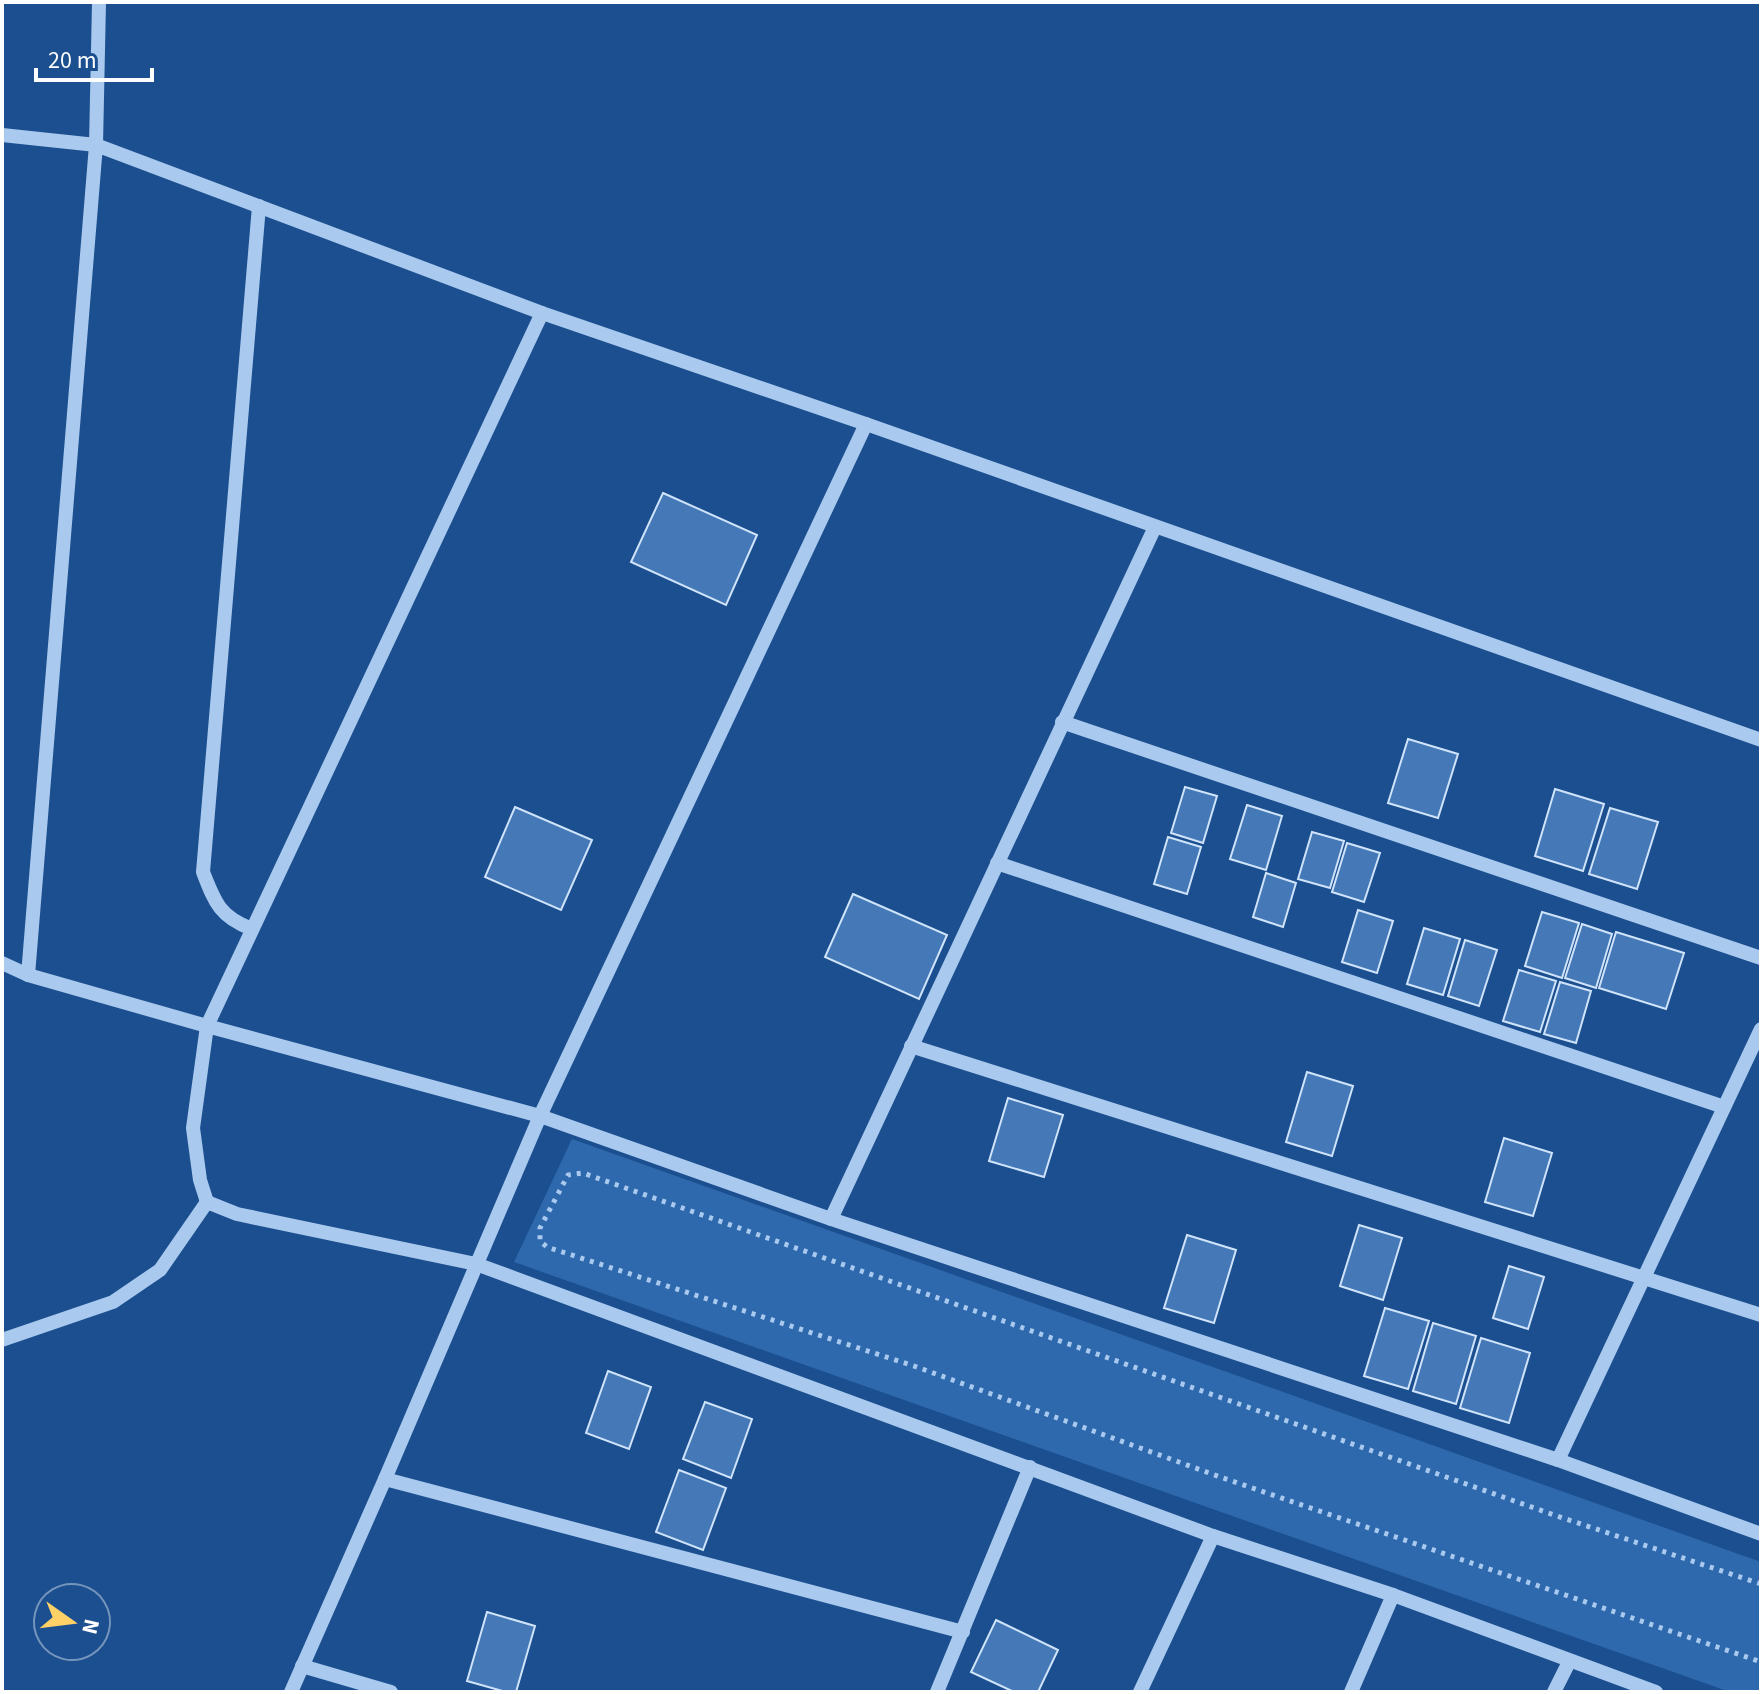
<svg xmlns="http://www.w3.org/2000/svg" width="1763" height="1694" font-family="'Source Sans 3',sans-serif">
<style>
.green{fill:#2e69ad}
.building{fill:#4478b7;stroke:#cfe3fa;stroke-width:2}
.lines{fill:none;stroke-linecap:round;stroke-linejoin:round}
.path{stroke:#a9c9ee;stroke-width:5;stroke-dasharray:4 6;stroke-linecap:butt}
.minor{stroke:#a9c9ee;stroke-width:14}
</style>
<rect width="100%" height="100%" fill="#1b4f8f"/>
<!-- green -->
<path class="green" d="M572 1139 1761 1562V1692H1730L514 1262Z"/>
<!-- building -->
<g class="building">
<path d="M663 493 757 535 726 605 631 562Z"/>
<path d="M1408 739 1458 754 1438 818 1388 803Z"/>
<path d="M1185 787 1217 796 1203 843 1171 833Z"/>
<path d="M1555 789 1604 804 1583 871 1535 856Z"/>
<path d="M1247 805 1282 816 1266 870 1230 859Z"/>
<path d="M515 807 592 840 561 910 485 877Z"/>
<path d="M1610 808 1658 822 1637 889 1589 874Z"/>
<path d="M1312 832 1344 841 1330 888 1298 879Z"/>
<path d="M1168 837 1201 847 1187 894 1154 884Z"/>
<path d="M1347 843 1380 853 1364 902 1332 892Z"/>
<path d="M1266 873 1296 883 1283 927 1253 917Z"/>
<path d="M853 894 947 935 919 999 825 957Z"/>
<path d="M1358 910 1393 921 1377 973 1342 962Z"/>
<path d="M1542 912 1579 923 1562 978 1525 966Z"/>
<path d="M1582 924 1612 934 1596 988 1565 978Z"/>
<path d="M1424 928 1460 939 1443 995 1407 984Z"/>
<path d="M1616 932 1684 953 1666 1009 1599 988Z"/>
<path d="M1465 940 1497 950 1479 1006 1448 996Z"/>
<path d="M1519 970 1556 981 1540 1032 1503 1021Z"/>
<path d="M1560 982 1591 991 1576 1043 1544 1034Z"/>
<path d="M1307 1072 1353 1086 1332 1156 1286 1142Z"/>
<path d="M1008 1098 1063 1115 1044 1177 989 1161Z"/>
<path d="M1504 1138 1552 1153 1533 1216 1485 1202Z"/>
<path d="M1359 1225 1402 1238 1383 1300 1340 1286Z"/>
<path d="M1187 1235 1236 1250 1214 1323 1164 1308Z"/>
<path d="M1509 1266 1544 1277 1528 1329 1493 1318Z"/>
<path d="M1385 1308 1429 1321 1408 1389 1364 1376Z"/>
<path d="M1433 1323 1476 1336 1456 1404 1413 1391Z"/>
<path d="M1481 1338 1530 1353 1509 1423 1460 1408Z"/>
<path d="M608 1371 651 1387 629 1449 586 1433Z"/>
<path d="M705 1402 752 1419 731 1478 683 1459Z"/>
<path d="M679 1470 726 1488 703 1550 656 1532Z"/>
<path d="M487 1612 535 1626 516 1692H506L467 1681Z"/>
<path d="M996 1620 1058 1650 1038 1692H1014L971 1672Z"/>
</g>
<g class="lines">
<!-- path -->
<path class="path" d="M1761 1584 1557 1516 583 1173 568 1175 540 1228V1241L547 1247 914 1366 1223 1478 1761 1662"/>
<!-- minor -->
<g class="minor">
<path d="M2 135 96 145 99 2"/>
<path d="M1062 722 1761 958"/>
<path d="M997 863 1724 1107"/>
<path d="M252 929C220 917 215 903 203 872L259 206"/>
<path d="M2 963 28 975 207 1026 540 1116 831 1219 1558 1460 1761 1534"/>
<path d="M28 975 96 145 542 313 866 424 1761 740"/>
<path d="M911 1046 1761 1315"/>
<path d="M207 1202 237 1214 476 1264 1213 1536 1393 1595 1656 1692"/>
<path d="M207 1202 200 1180 193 1128 207 1026 542 313"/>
<path d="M831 1219 1155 527"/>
<path d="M2 1340 113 1302 160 1270 207 1202"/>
<path d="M1558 1460 1761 1029"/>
<path d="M385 1479 963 1632"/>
<path d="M302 1666 391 1692"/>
<path d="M291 1692 385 1479 540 1116 866 424"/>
<path d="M937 1692 1030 1467"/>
<path d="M1140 1692 1213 1536"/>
<path d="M1351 1692 1393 1595"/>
<path d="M1554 1692 1569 1662"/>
</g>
</g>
<!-- border -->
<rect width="1763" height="1694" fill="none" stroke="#ffffff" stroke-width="8"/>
<!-- north arrow -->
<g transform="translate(72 1622) rotate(104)"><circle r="38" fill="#1b4f8f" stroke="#7695bc" stroke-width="2"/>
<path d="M0-6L14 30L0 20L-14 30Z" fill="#ffd166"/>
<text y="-12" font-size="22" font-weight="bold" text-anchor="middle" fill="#ffffff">N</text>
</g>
<!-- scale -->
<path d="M36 68v12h116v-12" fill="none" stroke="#ffffff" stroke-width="4"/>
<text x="48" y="68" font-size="24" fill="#ffffff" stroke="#1b4f8f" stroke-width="6" paint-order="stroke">20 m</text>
</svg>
